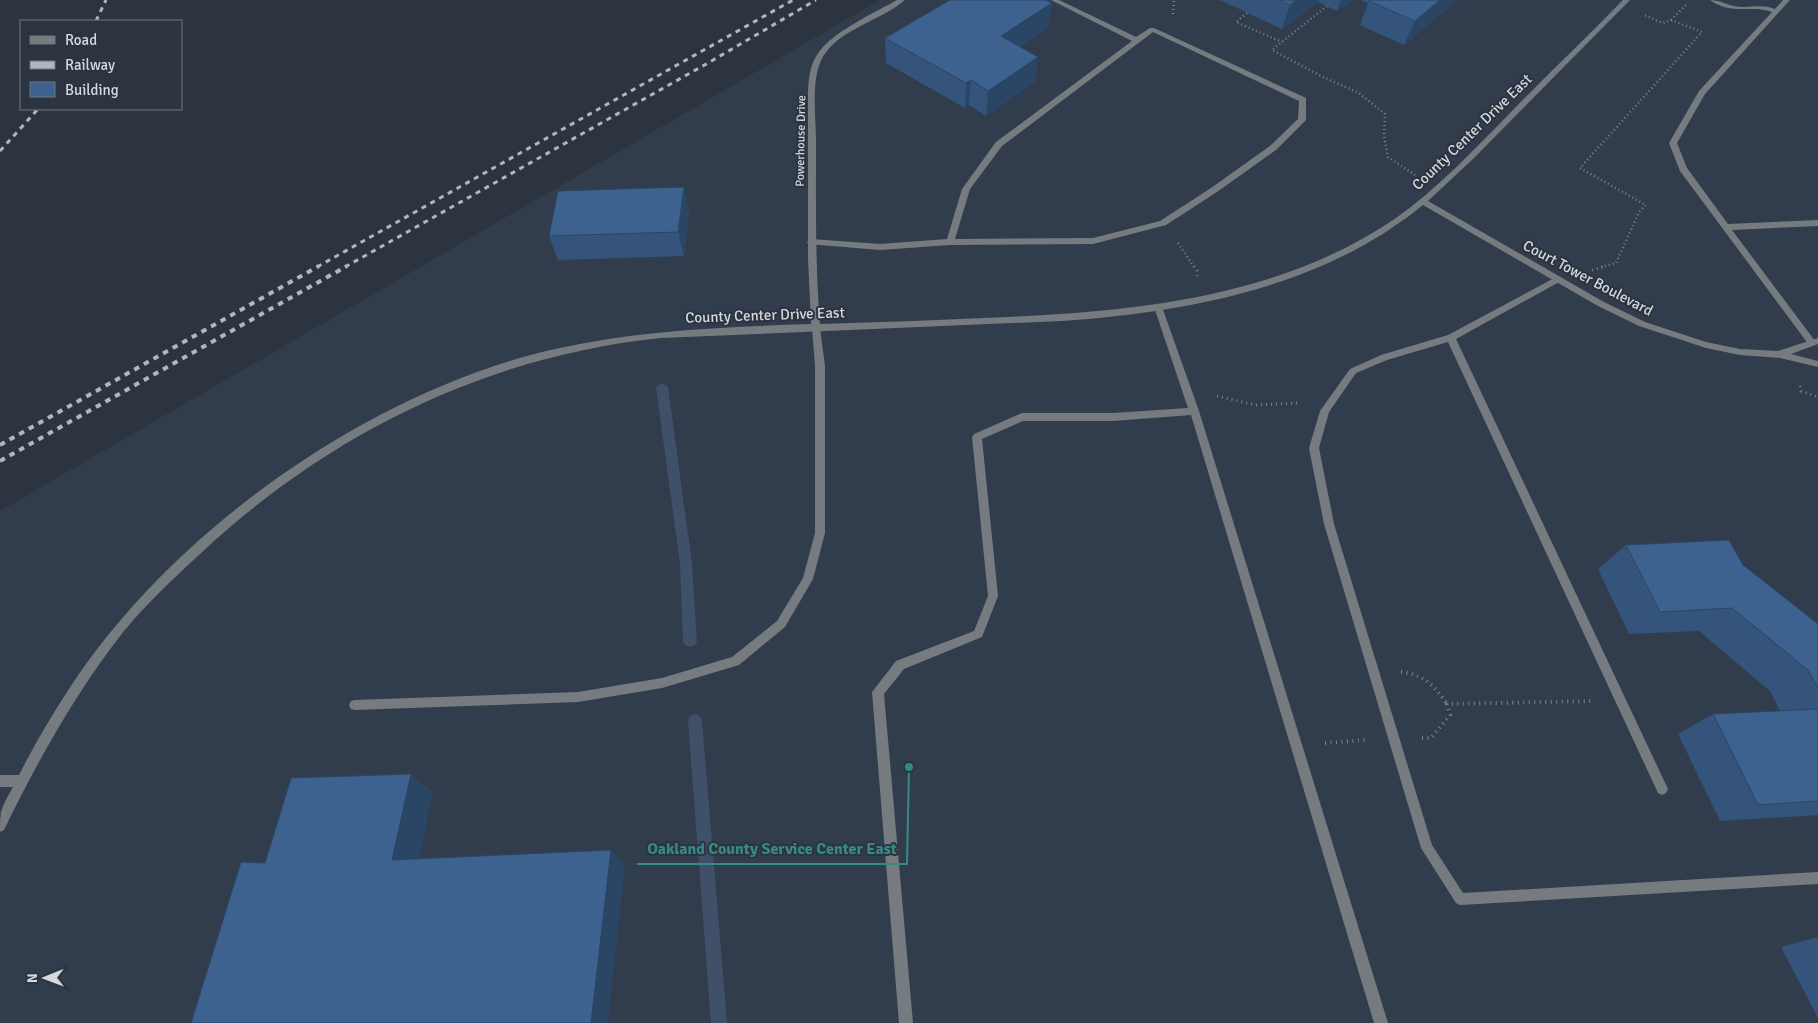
<svg xmlns="http://www.w3.org/2000/svg" width="1818" height="1023" font-family="Signika,sans-serif">
<style>
.built{fill:#313d4d}
.lines{fill:none;stroke-linecap:round;stroke-linejoin:round}
.stream{fill:#405068;fill-rule:evenodd}
.path-far2{stroke:#7a818a;stroke-width:2.5;stroke-dasharray:1 3;stroke-linecap:butt}
.path-far1{stroke:#7a818a;stroke-width:3;stroke-dasharray:1 4;stroke-linecap:butt}
.path{stroke:#7a818a;stroke-width:4;stroke-dasharray:1 4.5;stroke-linecap:butt}
.lane{fill:#767b80;fill-rule:evenodd}
.street{fill:#767b80;fill-rule:evenodd}
.rail-far1{stroke:#b0b6be;stroke-width:3;stroke-dasharray:5 5;stroke-linecap:butt}
.rail{stroke:#b0b6be;stroke-width:4;stroke-dasharray:5.5 5.5;stroke-linecap:butt}
.wall{fill:#34547b}
.shaded-wall{fill:#2b4564}
.building{fill:#3d628f;stroke:#2b4564}
.labels{text-anchor:middle;dominant-baseline:central;stroke-width:4;stroke-linejoin:round;paint-order:stroke}
.far-street-label{font-size:12px;fill:#d4d9e0;stroke:#2c343f}
.street-label{font-size:15px;fill:#d4d9e0;stroke:#2c343f}
.leader{fill:none;stroke:#368a85;stroke-width:2}
.callout-dot{fill:#368a85;stroke:#2c343f;stroke-width:2}
.callout-label{font-size:16px;text-anchor:middle;font-weight:bold;fill:#368a85;stroke:#2c343f;stroke-width:4;stroke-linejoin:round;paint-order:stroke}
</style>
<rect width="100%" height="100%" fill="#2c343f"/>
<!-- built -->
<path class="built" d="M880 0H1818V1023H0V511Z"/>
<g class="lines">
<!-- stream -->
<g class="stream">
<path d="M662 383 668 387 692 564 697 641 695 645 690 647 685 645 683 641 680 564 656 387Z"/>
<path d="M695 714 700 716 702 721 727 1023H711L688 721 690 716Z"/>
</g>
<!-- path-far2 -->
<g class="path-far2">
<path d="M1327 6 1272 50 1323 77 1359 93 1385 114 1384 136 1388 157 1415 175"/>
<path d="M1247 13 1236 22 1282 42"/>
<path d="M1173 14 1174 0"/>
<path d="M1671 20 1688 3"/>
<path d="M1178 243 1194 267"/>
<path d="M1601 267 1616 263 1639 212 1646 205 1580 168 1702 32 1671 20 1663 23 1644 15"/>
</g>
<!-- path-far1 -->
<g class="path-far1">
<path d="M1194 266 1197 271V276"/>
<path d="M1592 270 1606 266"/>
<path d="M1800 386 1801 391 1818 397"/>
<path d="M1217 396 1255 405 1299 403"/>
</g>
<!-- path -->
<g class="path">
<path d="M1401 672C1423 674 1435 686 1447 704"/>
<path d="M1422 738H1431L1450 715 1447 704 1591 701"/>
<path d="M1325 743 1366 740"/>
</g>
<!-- lane -->
<g class="lane">
<path d="M1051 0H1059L1136 37 1150 28H1154L1306 98V120L1276 150 1217 192 1166 225 1093 244 950 245 880 250 808 244 807 242 811 239 880 244 947 239 962 189 996 142 1132 41ZM1153 32 1299 101 1298 119 1270 146 1211 188 1160 221 1093 238 955 239 970 189 1002 146Z"/>
<path d="M1710 0C1719 0 1725 4 1734 6 1748 9 1761 3 1775 9L1783 0H1790L1705 94 1677 143 1687 168 1728 224 1818 220V226L1732 230 1815 341 1816 343 1812 346 1809 345 1680 171 1669 143 1699 91 1772 12C1751 4 1732 16 1710 0Z"/>
<path d="M1558 276 1562 279 1561 281 1456 339 1668 789 1666 793 1662 795 1658 793 1448 342 1387 360 1356 373 1329 412 1319 448 1334 524 1432 845 1463 893 1818 872V884L1460 905 1456 903 1421 848 1324 524 1309 448 1320 411 1350 369 1381 355 1448 335Z"/>
<path d="M1158 304 1162 307 1199 411 1388 1023H1374L1191 415 1113 421H1023L982 439 998 596 982 637 904 669 884 694 913 1023H899L872 692 896 661 974 631 988 596 972 437 974 434 1022 413H1113L1188 408 1154 307Z"/>
<path d="M816 325 820 328 825 366V533L813 579 785 627 739 665 662 688 578 702 355 710 351 709 349 705 351 701 355 700 578 692 662 678 732 657 777 621 803 578 815 533V366L812 328Z"/>
<path d="M0 775H21L25 777 27 781 25 785 21 787H0Z"/>
</g>
<!-- street -->
<path class="street" d="M897 0H905C882 20 842 28 824 55 810 76 816 117 816 141 816 202 815 263 820 324 882 322 945 320 1007 317 1142 311 1282 296 1396 218 1438 188 1474 150 1510 113 1547 75 1586 38 1623 0H1630L1474 158 1428 201 1604 302 1645 322 1706 342 1740 349 1778 351 1818 338V344L1791 354 1818 361V367L1780 358 1740 355 1706 348 1639 326 1598 306 1423 205C1323 287 1188 312 1062 321L661 338C486 356 328 434 200 554 174 578 147 603 124 631 76 692 38 760 4 830L0 832C0 826 0 818 1 812 4 801 12 790 17 779 33 747 51 716 71 686 174 529 372 390 555 349 640 330 725 327 811 324L808 258V109C808 91 807 70 817 55 830 33 874 13 897 0Z"/>
<!-- rail-far1 -->
<g class="rail-far1">
<path d="M96 21 106 0"/>
<path d="M0 151 38 109"/>
<path d="M317 267 793 0"/>
<path d="M345 267 708 63 816 0"/>
</g>
<!-- rail -->
<g class="rail">
<path d="M0 445 319 266"/>
<path d="M0 461 347 266"/>
</g>
</g>
<!-- wall -->
<g class="wall">
<path d="M1220 0H1353L1337 11 1318 2 1282 29Z"/>
<path d="M1361 0H1457L1404 45 1360 25 1368 3Z"/>
<path d="M1049 27 1020 47 1038 57 1035 82 986 116 969 105 965 108 886 63 885 38Z"/>
<path d="M684 187 689 211 684 256 558 260 549 236Z"/>
<path d="M1626 545 1743 565 1818 624V815L1720 821 1678 734 1713 714 1780 711 1770 691 1699 631 1629 634 1598 569Z"/>
<path d="M1818 937V1018L1781 947Z"/>
</g>
<!-- shaded-wall -->
<g class="shaded-wall">
<path d="M1296 0H1319L1318 2 1282 29 1290 5Z"/>
<path d="M1341 0H1353L1337 11Z"/>
<path d="M1440 0H1457L1404 45 1415 21Z"/>
<path d="M1052 3 1049 27 999 61 1001 36Z"/>
<path d="M1038 57 1035 82 986 116 988 91Z"/>
<path d="M971 80 969 105 965 108 966 83Z"/>
<path d="M684 187 689 211 684 256 678 232Z"/>
<path d="M411 774 433 792 416 874 392 860Z"/>
<path d="M611 850 625 864 608 1023H591Z"/>
</g>
<!-- building -->
<g class="building">
<path d="M950 0H1046L1052 3 1001 36 1038 57 988 91 971 80 966 83 885 38Z"/>
<path d="M1280 0H1296L1290 5Z"/>
<path d="M1370 0H1440L1415 21 1369 1Z"/>
<path d="M684 187 678 232 549 236 558 191Z"/>
<path d="M1729 540 1743 565 1818 624V688L1808 670 1732 608 1660 612 1626 545Z"/>
<path d="M1818 709V801L1758 805 1713 714Z"/>
<path d="M411 774 392 860 611 850 591 1023H191L241 862 265 863 291 778Z"/>
</g>
<g class="labels">
<!-- far-street labels -->
<g class="far-street-label">
<text transform="translate(801 141) rotate(-89)">Powerhouse Drive</text>
</g>
<!-- street labels -->
<g class="street-label">
<text transform="translate(1472 132) rotate(-44)">County Center Drive East</text>
<text transform="translate(1588 278) rotate(28)">Court Tower Boulevard</text>
<text transform="translate(765 315) rotate(-2)">County Center Drive East</text>
</g>
</g>
<!-- callouts -->
<path class="leader" d="M909 767L907 864H637"/>
<circle class="callout-dot" cx="909" cy="767" r="5"/>
<g class="callout-label">
<text x="772" y="854">Oakland County Service Center East</text>
</g>
<!-- legend -->
<rect x="20" y="20" width="162" height="90" fill="#2c343f" stroke="#6f767f"/>
<rect x="30" y="36" width="25" height="8" fill="#767b80" stroke="#6f767f"/>
<text x="65" y="45" font-size="15" fill="#d4d9e0">Road</text>
<rect x="30" y="61" width="25" height="8" fill="#b0b6be" stroke="#6f767f"/>
<text x="65" y="70" font-size="15" fill="#d4d9e0">Railway</text>
<rect x="30" y="82" width="25" height="15" fill="#3d628f" stroke="#6f767f"/>
<text x="65" y="95" font-size="15" fill="#d4d9e0">Building</text>
<!-- north arrow -->
<g transform="translate(45 978) rotate(269)" stroke="#2c343f" stroke-width="4" paint-order="stroke">
<path d="M0-4L9 19L0 12L-9 19Z" fill="#d4d9e0"/>
<text y="-8" font-size="14" font-weight="bold" text-anchor="middle" fill="#d4d9e0">N</text>
</g>
</svg>
